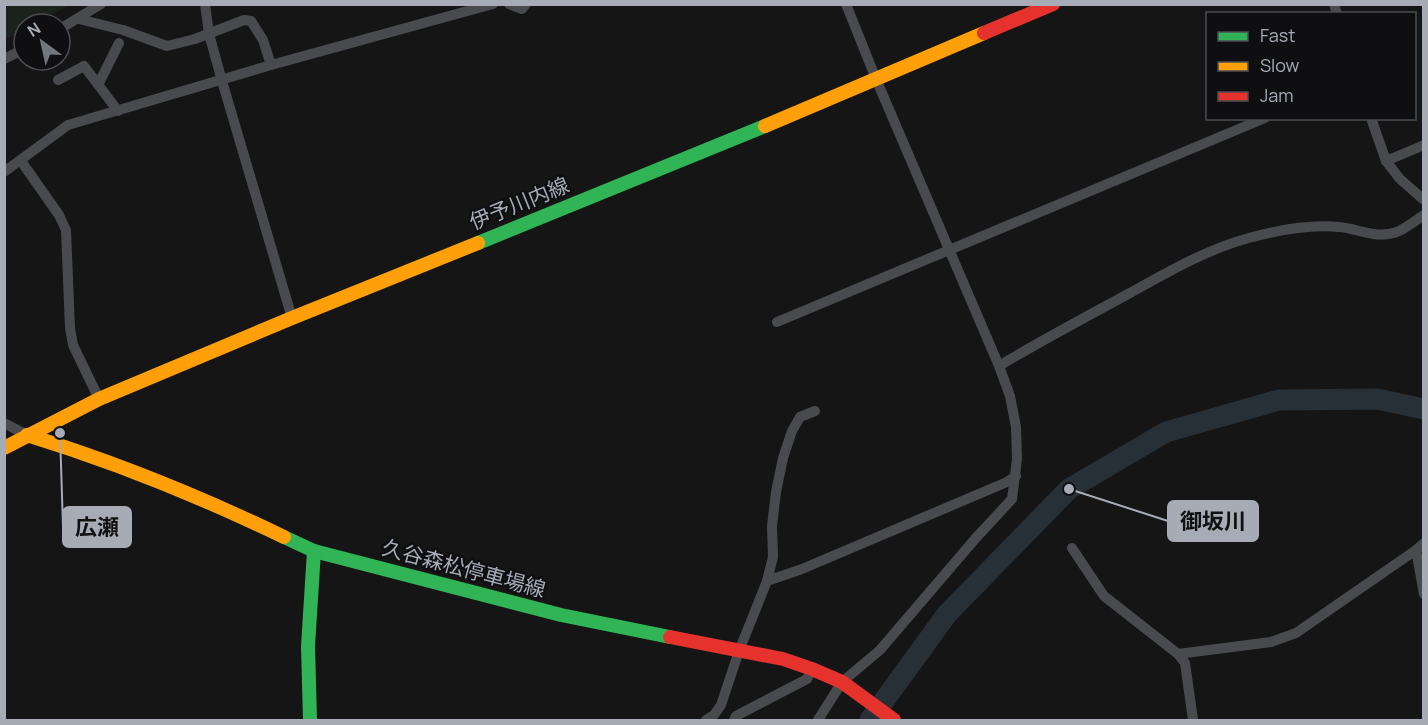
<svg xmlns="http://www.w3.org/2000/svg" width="1428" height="725" font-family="Manrope,'Noto Sans JP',sans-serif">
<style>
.green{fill:#1b221c}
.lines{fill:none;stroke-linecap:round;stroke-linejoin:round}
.river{stroke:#283037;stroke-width:21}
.street{stroke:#494a4e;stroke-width:10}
.fast{stroke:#30b455;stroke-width:14}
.slow{stroke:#ff9f0a;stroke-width:14}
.jam{stroke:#e5322d;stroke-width:14}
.labels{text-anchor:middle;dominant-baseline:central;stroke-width:4.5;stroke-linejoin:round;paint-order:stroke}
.street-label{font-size:21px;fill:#a6abb6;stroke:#0f0f11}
.leader{fill:none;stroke:#a6abb6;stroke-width:2}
.callout-dot{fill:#a6abb6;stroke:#0f0f11;stroke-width:2}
.callout{fill:#a6abb6;stroke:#a6abb6;stroke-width:2}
.callout-label{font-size:22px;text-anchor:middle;font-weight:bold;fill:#111}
</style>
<rect width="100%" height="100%" fill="#151515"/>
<!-- green -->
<path class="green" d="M5 4H69V5L35 24H24V30L5 40Z"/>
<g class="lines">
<!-- river -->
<path class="river" d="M870 720 947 614 1069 489 1166 432 1279 400 1377 399 1424 409"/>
<!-- street -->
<g class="street">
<path d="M205 4 209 34 222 81 292 318"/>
<path d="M509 4 522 9 526 4"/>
<path d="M1334 4 1337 14"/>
<path d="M79 19 123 30 167 46 195 39 244 20 251 21 263 40 271 65"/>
<path d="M60 29 101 4"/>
<path d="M4 59 24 49"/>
<path d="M58 80 84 66 118 111"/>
<path d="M98 85 119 43"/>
<path d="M1371 118 1386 161 1400 179 1424 200"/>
<path d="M21 161 59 215 66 230 70 328 73 345 99 399"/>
<path d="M1386 161 1424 145"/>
<path d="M4 172 68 125 271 65 493 4"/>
<path d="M777 322 1265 118"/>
<path d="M999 366C1042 340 1086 317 1130 293 1168 272 1207 249 1249 238 1278 230 1309 224 1339 227 1355 228 1372 237 1388 234 1401 233 1413 222 1424 215"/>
<path d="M4 423 27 435"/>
<path d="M1072 548 1104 596 1178 654"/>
<path d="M1416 550 1424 594"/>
<path d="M767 581 802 569 1007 482 1016 476"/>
<path d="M706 720 714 715 721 705 739 651 767 581 773 557 772 526 776 492 783 458 792 431 800 417 815 411"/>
<path d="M734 720 736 716 807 679 812 669"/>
<path d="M818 720 842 682 880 650 975 539 1012 499 1017 459 1016 427 1010 396 999 366 876 79 846 4"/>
<path d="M1193 720 1185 663 1178 654 1271 642 1296 633 1416 550 1424 543"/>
</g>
<!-- fast -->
<g class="fast">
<path d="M478 243 765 126"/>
<path d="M284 537 314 551 561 615 670 637"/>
<path d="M310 720 308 646 314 551"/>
</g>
<!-- slow -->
<g class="slow">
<path d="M765 126 984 33"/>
<path d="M27 435C115 462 201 497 284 537"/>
<path d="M4 448 99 399 292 318 478 243"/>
</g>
<!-- jam -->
<g class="jam">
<path d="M984 33 1053 4"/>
<path d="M670 637 783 659 812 669 842 682 894 720"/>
</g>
</g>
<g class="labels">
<!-- street labels -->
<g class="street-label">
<text transform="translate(519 203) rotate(-22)">伊予川内線</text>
<text transform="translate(464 568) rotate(15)">久谷森松停車場線</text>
</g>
</g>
<!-- callouts -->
<path class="leader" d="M1069 489L1168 521M60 433L63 527"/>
<g class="callout-dot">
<circle cx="1069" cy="489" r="6"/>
<circle cx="60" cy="433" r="6"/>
</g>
<g class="callout">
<rect x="1168" y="501" width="90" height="40" rx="6"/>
<rect x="63" y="507" width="68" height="40" rx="6"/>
</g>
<g class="callout-label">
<text x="1213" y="529">御坂川</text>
<text x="97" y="535">広瀬</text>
</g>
<!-- border -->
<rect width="1428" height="725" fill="none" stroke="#a6abb6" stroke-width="12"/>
<!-- legend -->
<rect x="1206" y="12" width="210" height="108" fill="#0f0f11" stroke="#4b4d53" stroke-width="1.5"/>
<rect x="1218" y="32" width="30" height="9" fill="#30b455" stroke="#4b4d53" stroke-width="1.5"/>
<text x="1260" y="42" font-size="18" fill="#a6abb6">Fast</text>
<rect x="1218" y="62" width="30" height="9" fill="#ff9f0a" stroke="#4b4d53" stroke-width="1.5"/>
<text x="1260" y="72" font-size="18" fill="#a6abb6">Slow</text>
<rect x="1218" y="92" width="30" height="9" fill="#e5322d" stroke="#4b4d53" stroke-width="1.5"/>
<text x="1260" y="102" font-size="18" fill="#a6abb6">Jam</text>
<!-- north arrow -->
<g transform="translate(42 42) rotate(327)"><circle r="28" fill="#0f0f11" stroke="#4b4d53" stroke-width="1.5"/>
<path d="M0-4.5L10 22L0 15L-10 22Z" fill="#73767e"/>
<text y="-9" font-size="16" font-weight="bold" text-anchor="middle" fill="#a6abb6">N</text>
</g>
</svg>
